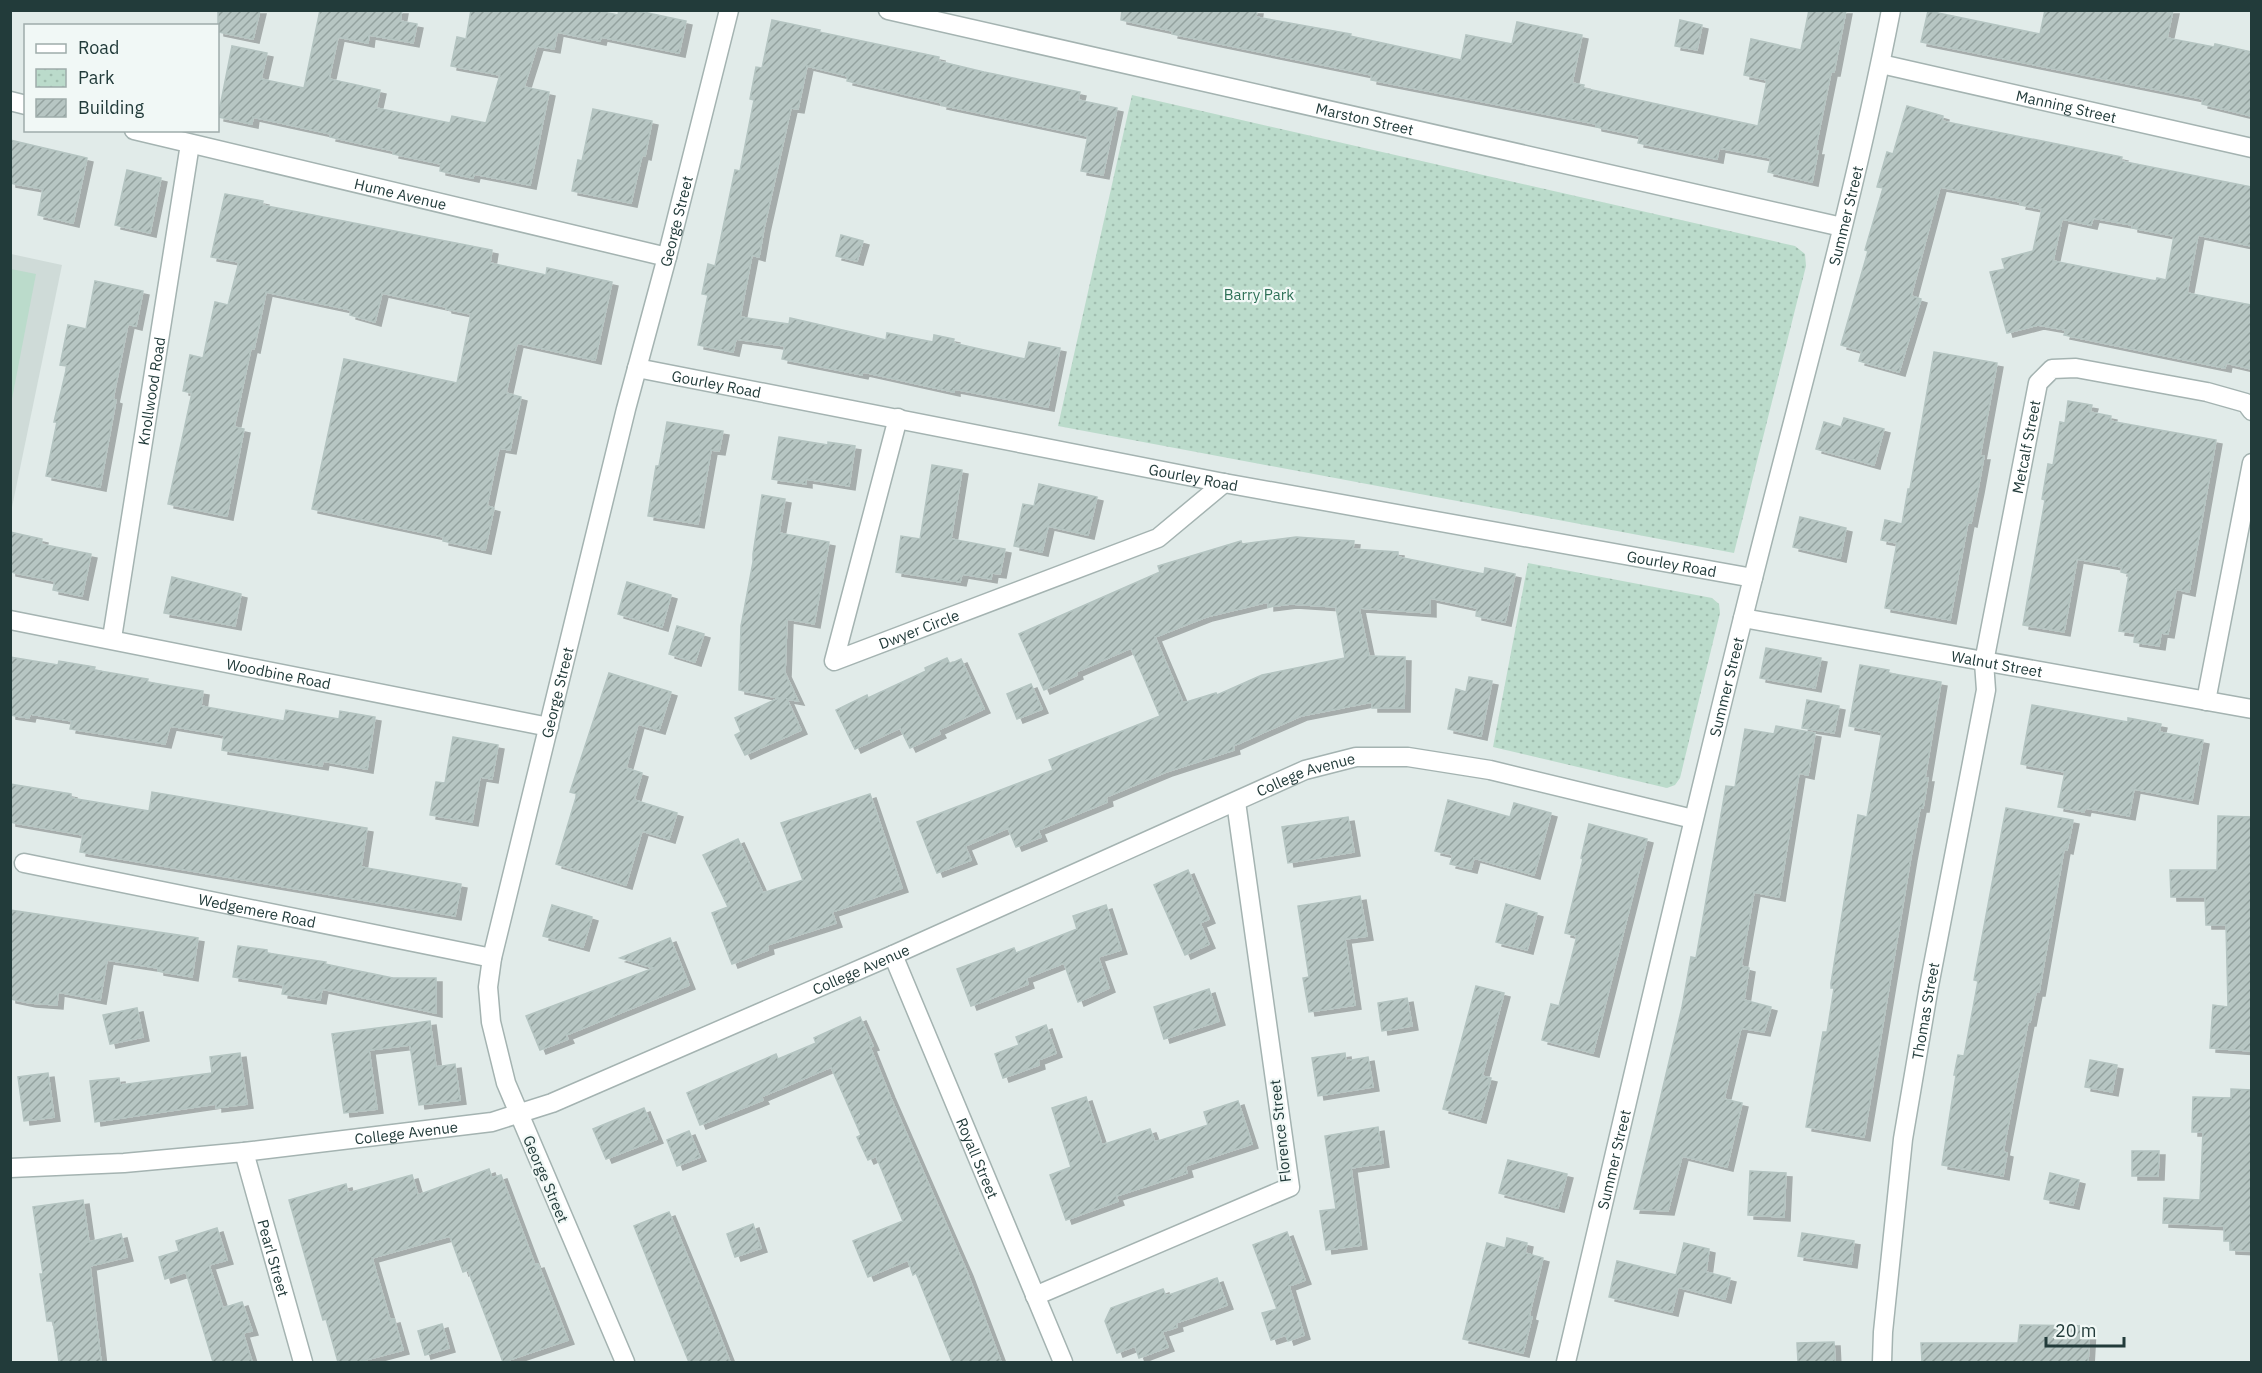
<svg xmlns="http://www.w3.org/2000/svg" width="2262" height="1373" font-family="'IBM Plex Sans',sans-serif">
<style>
.built{fill:#cfdbd8}
.green{fill:#bbdbcb}
.park{fill:url(#park-dots)}
.building{fill:url(#building-hatch);stroke:#b4c4c1;stroke-width:1.5;fill-rule:evenodd;filter:url(#shadow)}
.lines{fill:none;stroke-linecap:round;stroke-linejoin:round}
.minor-casing{stroke:#a4b3b1;stroke-width:21}
.tertiary-casing{stroke:#a4b3b1;stroke-width:21}
.minor{stroke:#fff;stroke-width:18}
.tertiary{stroke:#fff;stroke-width:18}
.labels{text-anchor:middle;dominant-baseline:central;stroke-width:4.5;stroke-linejoin:round;paint-order:stroke}
.street-label{font-size:15px;fill:#223b3a;stroke:#f1f8f6}
.park-label{font-size:15px;fill:#2e7057;stroke:#f1f8f6}
</style>
<defs>
<pattern id="park-dots" width="8" height="8" patternUnits="userSpaceOnUse" patternTransform="scale(1.5)"><rect width="8" height="8" fill="#bbdbcb"/><path d="M2 2h.1M6 6h.1" fill="none" stroke="#a0bdaf" stroke-width="1.8" stroke-linecap="round"/></pattern>
<pattern id="building-hatch" width="6" height="6" patternUnits="userSpaceOnUse" patternTransform="scale(1.5)"><rect width="6" height="6" fill="#b7c6c3"/><path d="M-1 1l2-2M0 6l6-6M5 7l2-2" fill="none" stroke="#94a29f"/></pattern>
<filter id="shadow"><feDropShadow dx="6" dy="4" stdDeviation="0" flood-color="#0004"/></filter>
</defs>
<rect width="100%" height="100%" fill="#e1ebe9"/>
<!-- built -->
<path class="built" d="M11 254 62 265 11 512Z"/>
<!-- green -->
<path class="green" d="M11 269 36 274 11 404 10 269Z"/>
<!-- park -->
<g class="park">
<path d="M1132 95 1795 246 1805 254 1806 266 1734 553 1058 426Z"/>
<path d="M1528 563 1712 598 1719 604 1720 613 1680 778 1675 785 1667 788 1493 747Z"/>
</g>
<!-- building -->
<g class="building">
<path d="M218 10H260L253 39 218 32Z"/>
<path d="M320 10H402L400 21 417 24 413 43 369 35 368 43 338 37 329 79 380 90 376 108 450 123 452 116 486 123 500 75 451 66 457 37 466 39 471 10H594L618 15 619 10H634L686 21 679 53 601 37 600 41 557 32 554 49 537 46 524 87 549 92 530 185 474 174 473 178 440 171 441 164 393 154 394 151 330 137 331 134 253 117 252 124 218 117 232 46 267 53 261 79 304 88Z"/>
<path d="M1122 10H1257L1256 17 1351 34 1350 36 1461 60 1466 35 1512 44 1517 22 1582 35 1572 83 1584 85 1583 88 1758 126 1767 80 1744 75 1751 39 1801 50 1809 10H1846L1834 72H1831L1815 151H1818L1812 182 1768 172 1771 158 1719 148 1717 159 1638 143 1640 136 1596 127V124L1371 80 1372 75 1172 34 1173 31 1121 20Z"/>
<path d="M2045 10H2173L2167 38 2214 47 2215 44 2252 52V116L2202 104 2203 99 1921 42 1928 11 2040 34Z"/>
<path d="M772 20 820 30 819 32 939 57 938 61 984 72 1080 92 1078 100 1117 108 1103 175 1081 171 1088 136 941 105 942 103 847 81 848 76 807 66 798 109 791 108 764 228 759 257 752 255 740 317 789 324 790 318 886 340 887 333 933 342 934 335 954 339 953 343 1025 359 1029 342 1060 348 1048 407 954 389V392L863 372 862 375 782 359 785 346 736 339 733 352 698 345 708 295 702 294 708 264 715 266 735 170 740 171 754 100 750 99 756 67 762 68Z"/>
<path d="M1680 20 1702 25 1697 50 1675 46Z"/>
<path d="M1907 106 1943 116 1942 121 2122 157 2121 161 2252 187V246L2198 235 2187 293 2252 305V369L2226 363 2225 368 2064 335 2066 330 2038 325 2007 333 1990 272 2005 269 2002 259 2033 251 2042 209 2020 205 2021 202 1940 187 1911 296 1921 299 1899 372 1859 361 1862 351 1841 345 1868 251 1865 250 1883 188 1877 187 1887 152 1893 154ZM2093 218 2132 225V228L2174 236 2166 280 2157 278 2156 281 2053 261 2062 219 2091 225Z"/>
<path d="M593 109 652 121 645 156 642 155 631 203 572 191 578 160 582 161Z"/>
<path d="M10 140 87 158 73 223 38 215 43 189 10 183Z"/>
<path d="M127 170 161 178 150 233 115 225Z"/>
<path d="M225 194 263 201 262 205 492 250 490 263 546 275 547 268 612 282 595 360 517 343 506 393 521 397 510 450 499 448 487 506 494 508 485 550 443 541 444 537 312 509 344 359 457 383 471 314 446 309V307L382 293 375 322 350 315 351 310 266 292 254 349 251 348 234 427 244 429 227 516 168 504 192 393 183 391 190 355 203 358 215 302 228 305 239 262 211 257Z"/>
<path d="M841 235 863 241 857 261 836 256Z"/>
<path d="M95 281 143 291 136 326 128 324 113 399 116 400 100 487 46 476 57 422H54L67 366 60 365 68 325 86 329Z"/>
<path d="M1934 352 1997 363 1980 456H1984L1978 489 1971 523 1968 522 1950 620 1885 608 1897 543 1881 540 1885 520 1902 524 1908 489H1910Z"/>
<path d="M2068 401 2092 405 2090 412 2111 416 2110 421 2216 440 2189 592 2176 589 2168 634 2161 633 2159 646 2134 642 2135 633 2119 631 2129 574 2121 572 2122 567 2077 559 2064 632 2023 625 2045 500 2042 499 2048 464 2053 465 2060 422 2065 423Z"/>
<path d="M1844 418 1884 429 1874 465 1816 449 1824 422 1841 427Z"/>
<path d="M667 422 723 431 719 451 711 450 698 524 648 516 656 466H659Z"/>
<path d="M779 437 828 445V442L855 446 849 486 806 479V484L772 479Z"/>
<path d="M932 465 962 470 951 539 1005 549 1000 574 992 573 991 579 962 574 960 582 896 572 901 536 920 539Z"/>
<path d="M1039 484 1097 497 1088 535 1048 526 1042 552 1014 546 1023 504 1034 506Z"/>
<path d="M762 495 785 499 779 533 829 542 814 624 787 619 785 673 798 701 787 699 801 730 745 755 735 735 741 732 735 718 779 698 739 690 741 626 753 562V554Z"/>
<path d="M1800 517 1846 528 1840 558 1793 547Z"/>
<path d="M10 532 42 539 41 544 91 554 82 596 53 590 55 581 10 572Z"/>
<path d="M1296 537 1354 541 1353 549 1398 552V557L1484 574 1485 568 1515 574 1505 622 1476 616 1477 608 1430 598V613L1359 608 1369 656 1405 657 1404 708H1372V702L1301 716 1233 746 1234 750 1166 772 1106 797 1107 802 1038 830 1041 837 1016 847 1008 828 965 846 971 860 937 873 917 822 1053 770 1049 760 1160 716 1131 648 1076 672 1077 675 1044 690 1019 634 1160 572 1158 566 1241 541 1242 544ZM1268 602V607L1291 604 1336 607 1345 658 1262 675 1217 695 1216 693 1183 703 1155 637 1206 617Z"/>
<path d="M172 577 241 594 235 626 164 613Z"/>
<path d="M627 582 671 595 662 627 618 614Z"/>
<path d="M677 626 704 634 695 662 669 654Z"/>
<path d="M1766 648 1821 658 1815 688 1760 678Z"/>
<path d="M10 657 58 665 59 661 95 667 94 670 148 679 147 682 203 691 201 706 284 721 286 710 339 719 340 711 375 717 367 769 323 761 322 766 222 750 224 735 170 726 165 744 70 729 72 721 30 714 29 718 10 715Z"/>
<path d="M947 658 950 664 961 659 984 709 938 730 940 734 910 748 900 728 855 749 836 710 867 695 868 698 926 671 925 668Z"/>
<path d="M1860 665 1889 670 1888 673 1941 682 1925 778H1928L1923 808H1920L1911 856 1864 1137 1806 1127 1823 1032H1827L1834 988H1831V983L1858 815 1867 817 1882 732 1849 726Z"/>
<path d="M609 673 671 692 659 730 638 724 626 768 642 773 634 800 677 813 669 839 642 831 626 885 556 864 577 794 570 792Z"/>
<path d="M1469 677 1492 681 1481 736 1448 729 1456 689 1466 692Z"/>
<path d="M1031 684 1042 709 1017 719 1007 694Z"/>
<path d="M1807 700 1839 706 1834 733 1802 728Z"/>
<path d="M2032 705 2128 722V718L2161 724 2159 732 2203 740 2192 800 2134 789 2129 816 2085 808 2084 812 2058 807 2065 772 2021 764Z"/>
<path d="M1776 726 1815 733 1808 775 1799 773 1779 897 1754 892 1741 966 1749 968 1744 1000 1771 1007 1764 1032 1741 1028 1724 1099 1742 1103 1727 1167 1682 1156 1668 1211 1634 1209 1682 1007 1691 957 1696 958 1726 786 1735 787 1745 729 1774 734Z"/>
<path d="M453 737 498 745 492 779 480 777 472 822 430 815 436 782 445 783Z"/>
<path d="M10 784 71 794V798L149 811 152 792 367 828 361 867 461 884 455 916 80 852 83 835 10 822Z"/>
<path d="M870 794 902 888 832 912 836 923 767 945 768 950 732 964 712 913 728 907 703 855 738 839 763 893 803 880 781 823Z"/>
<path d="M1448 800 1510 817 1514 803 1551 813 1534 875 1474 858 1471 869 1450 864 1453 855 1435 851Z"/>
<path d="M2006 808 2073 820 2067 850 2064 849 2039 992H2036L2030 1022H2028L2003 1152 2007 1153 2003 1176 1942 1165 1956 1075H1954L1958 1055 1964 1056 1978 981 1974 980Z"/>
<path d="M2218 816 2252 817V1051L2210 1048 2213 1005 2228 1007 2226 925H2206L2205 897H2171L2170 870H2217Z"/>
<path d="M1348 817 1354 852 1288 863 1282 827Z"/>
<path d="M1589 824 1647 839 1593 1053 1542 1040 1551 1004 1559 1006 1577 936 1565 933 1583 859 1581 858Z"/>
<path d="M1188 870 1209 919 1200 923 1209 944 1185 955 1154 885Z"/>
<path d="M1360 896 1367 936 1345 939 1355 1005 1309 1012 1303 978 1309 977 1298 906Z"/>
<path d="M1506 904 1537 913 1527 950 1496 942Z"/>
<path d="M552 905 592 917 583 947 543 936Z"/>
<path d="M1106 905 1121 950 1098 957 1109 988 1078 1002 1064 963 1026 978 1028 984 971 1006 957 969 1014 948 1016 953 1077 929 1073 916Z"/>
<path d="M10 910 198 938 192 977 158 971V968L107 960 100 1000 58 992 57 1005 30 1003 10 999Z"/>
<path d="M670 938 689 985 566 1035 568 1039 540 1050 526 1016 654 968 620 958Z"/>
<path d="M238 946 267 950V953L326 962 325 964 393 978H436V1013L322 989 320 1000 282 994 284 985 233 977Z"/>
<path d="M1476 986 1504 993 1482 1076 1491 1078 1480 1119 1443 1109Z"/>
<path d="M1209 989 1219 1021 1164 1039 1154 1007Z"/>
<path d="M1407 998 1412 1026 1382 1031 1378 1003Z"/>
<path d="M137 1008 143 1037 110 1044 103 1015Z"/>
<path d="M860 1017 873 1046 870 1047 889 1094 967 1272 1001 1362H952L916 1273 913 1275 908 1260 868 1277 853 1241 903 1221 876 1156 868 1160 857 1137 861 1135 831 1067 761 1097 763 1100 700 1125 687 1093 776 1054 778 1059 816 1043 814 1038Z"/>
<path d="M430 1021 436 1067 455 1064 460 1100 419 1105 410 1045 369 1050 377 1109 344 1113 332 1034Z"/>
<path d="M1046 1025 1056 1053 1038 1060 1039 1065 1003 1078 995 1054 1019 1045 1016 1037Z"/>
<path d="M240 1053 247 1104 216 1108V1104L95 1122 90 1081 119 1078 120 1085 212 1073 210 1057Z"/>
<path d="M1345 1053 1346 1061 1368 1057 1373 1087 1318 1096 1312 1058Z"/>
<path d="M2090 1060 2117 1065 2112 1092 2085 1087Z"/>
<path d="M48 1073 54 1117 24 1121 18 1077Z"/>
<path d="M2231 1089 2252 1090V1251L2230 1250V1241H2224V1226L2163 1223 2164 1198 2200 1200 2203 1132H2192L2193 1097 2231 1098Z"/>
<path d="M1086 1097 1102 1145 1150 1129 1155 1142 1208 1125 1204 1112 1238 1101 1252 1144 1185 1166 1187 1173 1116 1196 1118 1201 1066 1220 1050 1175 1071 1167 1052 1108Z"/>
<path d="M644 1108 657 1139 606 1159 593 1129Z"/>
<path d="M1378 1127 1383 1163 1351 1168 1361 1245 1326 1250 1320 1211 1336 1209 1325 1136Z"/>
<path d="M689 1131 700 1157 677 1166 667 1140Z"/>
<path d="M2132 1151H2159L2158 1176H2132Z"/>
<path d="M1508 1160 1567 1174 1558 1208 1499 1193Z"/>
<path d="M489 1169 492 1178 501 1175 535 1265 538 1264 568 1340 503 1362 468 1270 463 1272 450 1236 372 1258 390 1320 394 1319 403 1350 358 1362H338L326 1319 323 1320 289 1200 346 1184 348 1193 412 1175 418 1195Z"/>
<path d="M1750 1171 1786 1173 1784 1217 1748 1215Z"/>
<path d="M2050 1173 2079 1180 2073 1205 2044 1199Z"/>
<path d="M83 1200 89 1242 121 1234 127 1257 90 1266 101 1362H59L53 1321H47L40 1274H43L33 1207Z"/>
<path d="M669 1212 708 1306 730 1362H689L672 1321 634 1226Z"/>
<path d="M753 1224 761 1248 735 1257 727 1234Z"/>
<path d="M217 1228 227 1260 209 1265 223 1308 242 1302 252 1331 243 1333 252 1362H213L186 1272 165 1279 159 1257 179 1251 176 1241Z"/>
<path d="M1287 1232 1305 1280 1289 1286 1304 1335 1288 1341 1286 1335 1271 1340 1262 1313 1277 1309 1253 1245Z"/>
<path d="M1802 1233 1854 1241 1851 1264 1798 1256Z"/>
<path d="M1507 1238 1527 1243 1525 1253 1543 1258 1529 1316 1532 1317 1523 1353 1463 1339 1487 1243 1505 1248Z"/>
<path d="M1684 1243 1709 1249 1706 1272 1730 1278 1725 1299 1678 1287 1672 1312 1609 1297 1617 1261 1676 1275Z"/>
<path d="M1217 1278 1227 1305 1176 1323 1177 1327 1162 1332 1168 1347 1139 1358 1135 1346 1117 1353 1105 1321 1111 1308 1163 1289 1166 1296Z"/>
<path d="M442 1324 449 1348 425 1355 418 1331Z"/>
<path d="M2020 1325 2090 1326 2088 1362H1922L1921 1343H2018Z"/>
<path d="M1834 1342 1835 1362H1798L1797 1343Z"/>
</g>
<g class="lines">
<!-- minor casing -->
<g class="minor-casing">
<g id="minor">
<path id="s1" d="M888 10 1842 227"/>
<path id="s2" d="M1881 64 2252 148"/>
<path d="M10 101 26 105"/>
<path id="s3" d="M134 130 667 257"/>
<path id="s4" d="M637 368 1224 483 1753 578"/>
<path id="s5" d="M898 418 834 661 1158 538 1224 483"/>
<path id="s6" d="M1743 618 2252 709"/>
<path id="s7" d="M10 620 549 727"/>
<path id="s8" d="M112 638 190 144"/>
<path d="M2206 701 2252 463"/>
<path id="s9" d="M24 863 492 958"/>
<path id="s10" d="M893 955 1063 1362"/>
<path id="s11" d="M244 1152 303 1362"/>
<path d="M1035 1296 1290 1187 1236 802"/>
<path id="s12" d="M1882 1362 1883 1332 1903 1139 1929 986 1986 690 1984 662 2038 383 2052 369 2076 368 2207 392 2246 403 2252 411"/>
</g>
</g>
<!-- tertiary casing -->
<g class="tertiary-casing">
<g id="tertiary">
<path id="s13" d="M10 1168 124 1163 244 1152 492 1122 552 1103 893 955 1305 770 1356 757H1408L1490 770 1693 819"/>
<path id="s14" d="M625 1362 506 1083 491 1022 488 987 492 958 626 409 667 257 729 10"/>
<path id="s15" d="M1566 1362C1628 1099 1688 836 1754 574 1801 387 1854 200 1891 10"/>
</g>
</g>
<!-- minor -->
<use href="#minor" class="minor"/>
<!-- tertiary -->
<use href="#tertiary" class="tertiary"/>
</g>
<g class="labels">
<!-- street labels -->
<g class="street-label">
<text stroke="none"><textPath href="#s2" startOffset="190">Manning Street</textPath></text>
<text stroke="none"><textPath href="#s1" startOffset="489">Marston Street</textPath></text>
<text stroke="none"><textPath href="#s3" startOffset="274">Hume Avenue</textPath></text>
<text stroke="none"><textPath href="#s15" startOffset="1180">Summer Street</textPath></text>
<text stroke="none"><textPath href="#s14" startOffset="1190">George Street</textPath></text>
<text stroke="none"><textPath href="#s4" startOffset="81">Gourley Road</textPath></text>
<text stroke="none"><textPath href="#s8" startOffset="250">Knollwood Road</textPath></text>
<text stroke="none"><textPath href="#s12" startOffset="928">Metcalf Street</textPath></text>
<text stroke="none"><textPath href="#s4" startOffset="567">Gourley Road</textPath></text>
<text stroke="none"><textPath href="#s4" startOffset="1053">Gourley Road</textPath></text>
<text stroke="none"><textPath href="#s5" startOffset="342">Dwyer Circle</textPath></text>
<text stroke="none"><textPath href="#s6" startOffset="258">Walnut Street</textPath></text>
<text stroke="none"><textPath href="#s7" startOffset="274">Woodbine Road</textPath></text>
<text stroke="none"><textPath href="#s15" startOffset="694">Summer Street</textPath></text>
<text stroke="none"><textPath href="#s14" startOffset="704">George Street</textPath></text>
<text stroke="none"><textPath href="#s13" startOffset="1370">College Avenue</textPath></text>
<text stroke="none"><textPath href="#s9" startOffset="238">Wedgemere Road</textPath></text>
<text stroke="none"><textPath href="#s13" startOffset="884">College Avenue</textPath></text>
<text stroke="none"><textPath href="#s12" startOffset="354">Thomas Street</textPath></text>
<text transform="translate(1280 1131) rotate(-96)">Florence Street</text>
<text stroke="none"><textPath href="#s13" startOffset="398">College Avenue</textPath></text>
<text stroke="none"><textPath href="#s10" startOffset="220">Royall Street</textPath></text>
<text stroke="none"><textPath href="#s15" startOffset="208">Summer Street</textPath></text>
<text transform="translate(546 1179) rotate(67)">George Street</text>
<text stroke="none"><textPath href="#s11" startOffset="110">Pearl Street</textPath></text>
</g>
<!-- park labels -->
<g class="park-label">
<text x="1259" y="294">Barry Park</text>
</g>
</g>
<!-- border -->
<rect width="2262" height="1373" fill="none" stroke="#223b3a" stroke-width="24"/>
<!-- legend -->
<rect x="24" y="24" width="195" height="108" fill="#f1f8f6" stroke="#9eacab" stroke-width="1.5"/>
<rect x="36" y="44" width="30" height="9" fill="#ffffff" stroke="#9eacab" stroke-width="1.5"/>
<text x="78" y="54" font-size="18" fill="#223b3a">Road</text>
<rect x="36" y="69" width="30" height="18" fill="url(#park-dots)" stroke="#9eacab" stroke-width="1.5"/>
<text x="78" y="84" font-size="18" fill="#223b3a">Park</text>
<rect x="36" y="99" width="30" height="18" fill="url(#building-hatch)" stroke="#9eacab" stroke-width="1.5"/>
<text x="78" y="114" font-size="18" fill="#223b3a">Building</text>
<!-- scale -->
<path d="M2046 1337v9h78v-9" fill="none" stroke="#223b3a" stroke-width="3"/>
<text x="2055" y="1337" font-size="18" fill="#223b3a" stroke="#f1f8f6" stroke-width="4.5" paint-order="stroke">20 m</text>
</svg>
